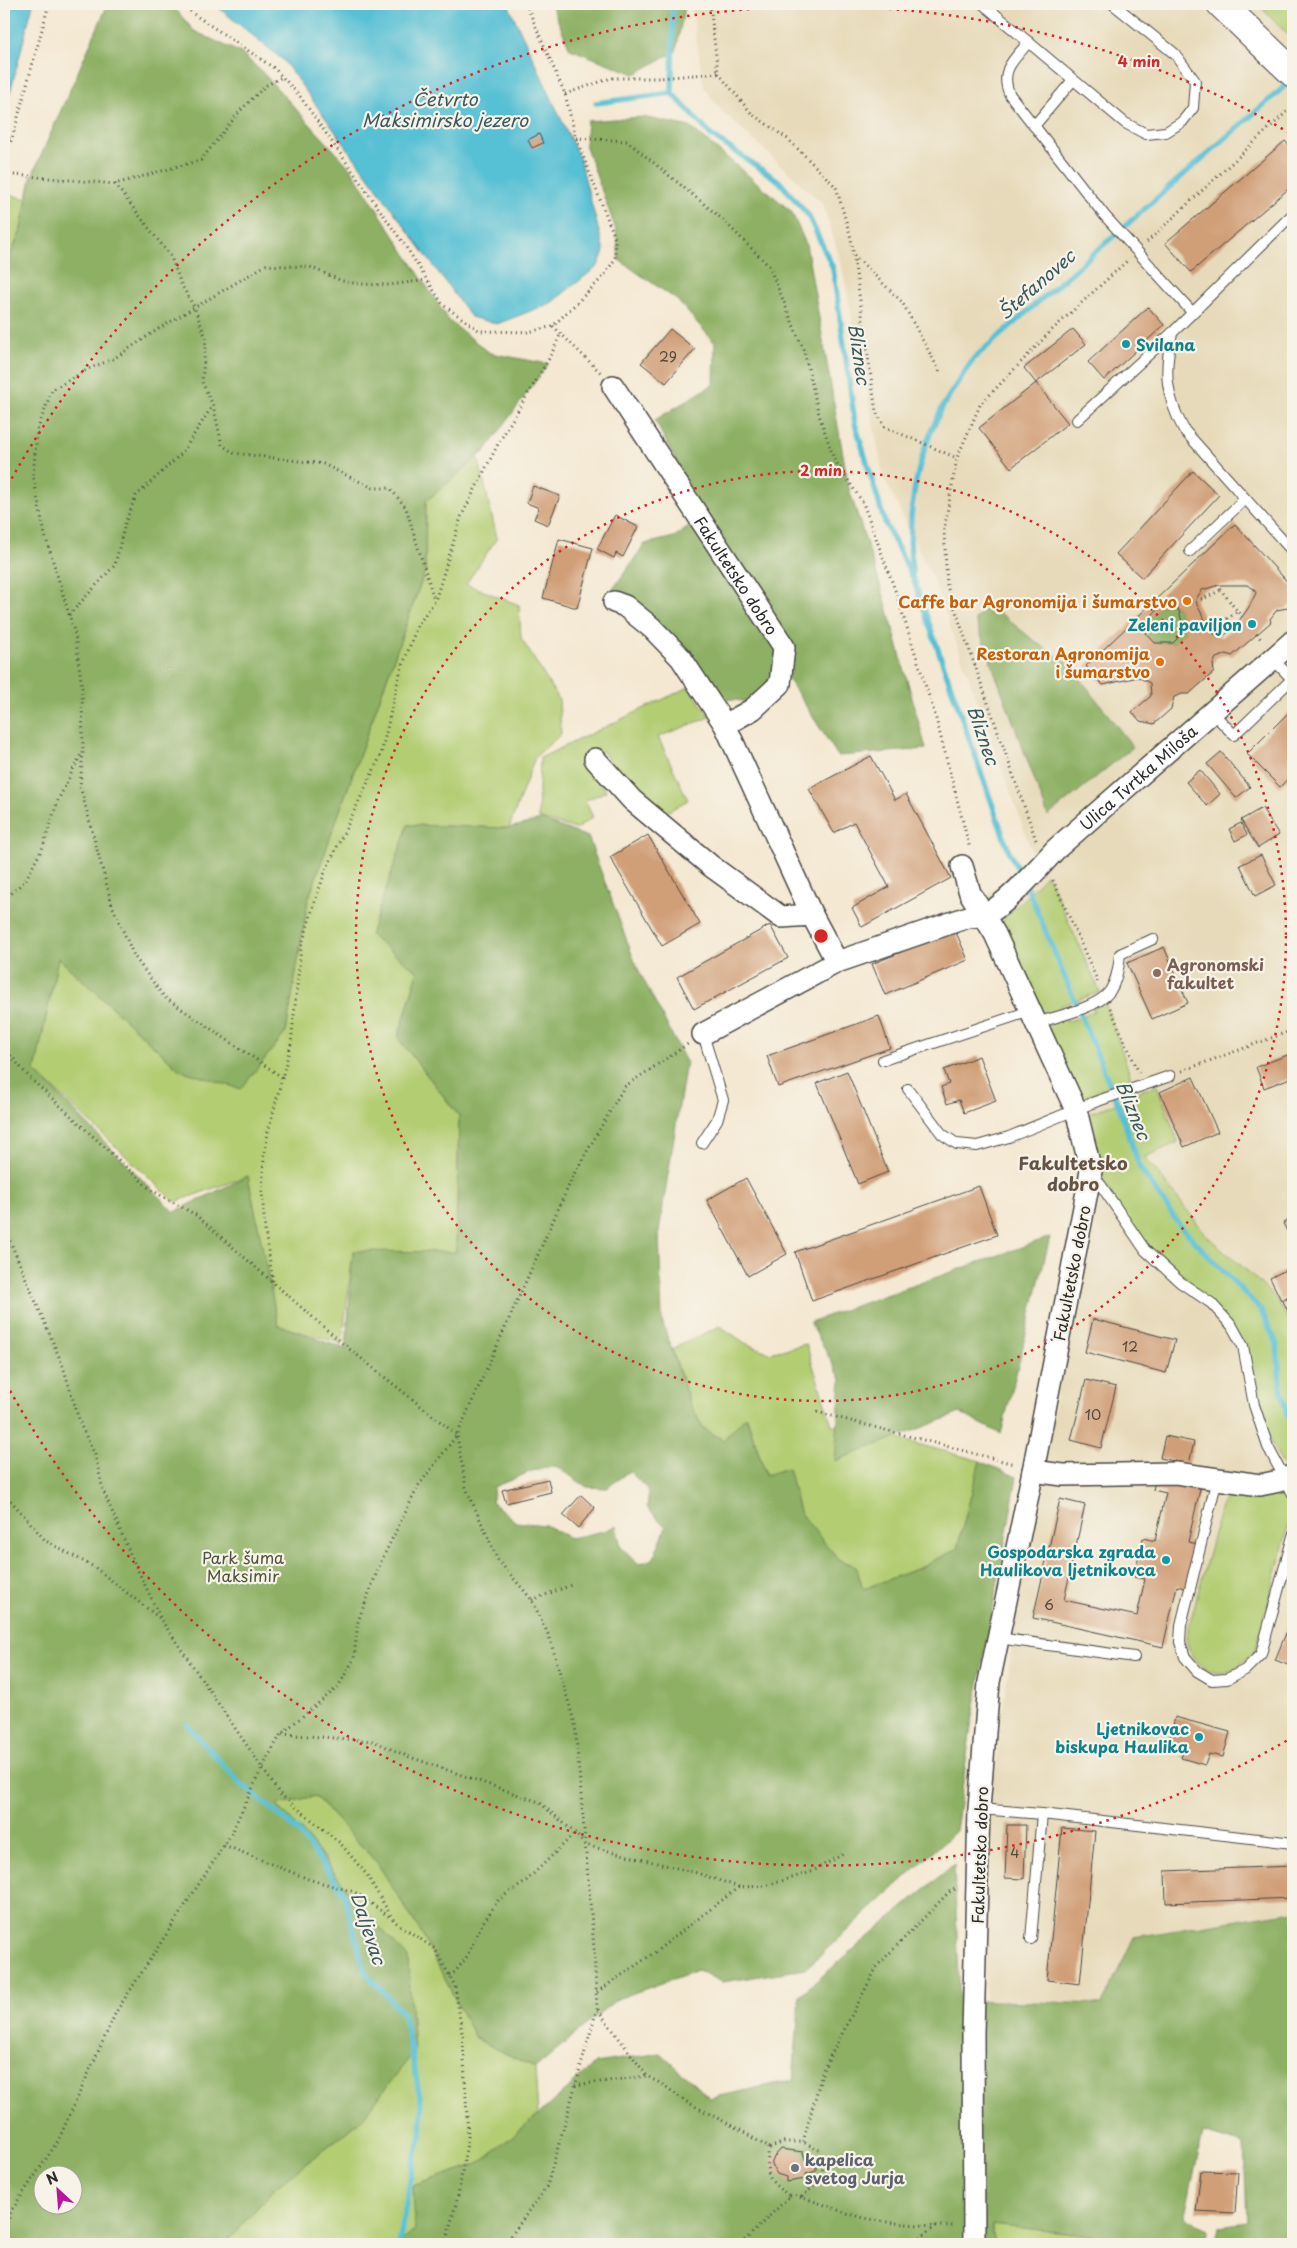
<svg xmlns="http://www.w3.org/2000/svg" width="1297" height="2248" font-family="'Playpen Sans',sans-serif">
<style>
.built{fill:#e7daba}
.green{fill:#b3cd73;stroke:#6f7c4f}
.forest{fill:#8eb065;stroke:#5c6e48;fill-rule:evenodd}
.water{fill:#57c0d4;stroke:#417680}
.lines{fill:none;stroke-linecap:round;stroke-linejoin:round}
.stream{stroke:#57c0d4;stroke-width:5.5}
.building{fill:#d09e77;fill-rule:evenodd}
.lane-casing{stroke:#494744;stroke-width:12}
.street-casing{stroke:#494744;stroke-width:24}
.secondary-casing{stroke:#494744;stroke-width:30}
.path{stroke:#494744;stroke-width:3;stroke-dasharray:1 4;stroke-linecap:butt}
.lane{stroke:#fff;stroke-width:10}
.street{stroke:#fff;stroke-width:21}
.secondary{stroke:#fff;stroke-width:28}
.ring{fill:none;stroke:#d62828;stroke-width:2.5;stroke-dasharray:2.5 5}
.culture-dot{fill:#0f9aa8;stroke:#f7f3e8;stroke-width:2}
.food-dot{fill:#e8710a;stroke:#f7f3e8;stroke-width:2}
.education-dot{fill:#8d6e63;stroke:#f7f3e8;stroke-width:2}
.worship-dot{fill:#6b7280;stroke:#f7f3e8;stroke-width:2}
.labels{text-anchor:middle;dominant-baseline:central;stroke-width:4.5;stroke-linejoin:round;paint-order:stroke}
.number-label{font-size:14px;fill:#54483e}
.culture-label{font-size:16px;font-weight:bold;fill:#0d838f;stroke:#f7f3e8;text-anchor:end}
.street-label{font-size:16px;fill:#2b2b2b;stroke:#f7f3e8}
.food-label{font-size:16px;font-weight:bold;fill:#c56008;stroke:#f7f3e8;text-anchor:end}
.education-label{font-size:16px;font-weight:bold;fill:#785e54;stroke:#f7f3e8;text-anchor:start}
.park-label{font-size:16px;fill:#4d543d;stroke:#f7f3e8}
.worship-label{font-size:16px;font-weight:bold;fill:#5b616d;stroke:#f7f3e8;text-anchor:start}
.water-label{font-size:18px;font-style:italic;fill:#38585e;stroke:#f7f3e8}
.neighbourhood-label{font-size:18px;font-weight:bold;fill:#655346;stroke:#f7f3e8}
.centre{fill:#d62828;stroke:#f7f3e8;stroke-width:2.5}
.ring-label{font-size:15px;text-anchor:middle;font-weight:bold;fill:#d62828;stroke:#f7f3e8;stroke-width:4.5;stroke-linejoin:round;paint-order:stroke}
</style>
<rect width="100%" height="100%" fill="#f7f3e8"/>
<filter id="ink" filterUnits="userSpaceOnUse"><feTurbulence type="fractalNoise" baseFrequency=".02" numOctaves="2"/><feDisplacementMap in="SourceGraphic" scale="10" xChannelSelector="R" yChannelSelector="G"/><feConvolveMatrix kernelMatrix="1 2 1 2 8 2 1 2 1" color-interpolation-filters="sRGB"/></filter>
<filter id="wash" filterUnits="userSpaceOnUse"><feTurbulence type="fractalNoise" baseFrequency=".0096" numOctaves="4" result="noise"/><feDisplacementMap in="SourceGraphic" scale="20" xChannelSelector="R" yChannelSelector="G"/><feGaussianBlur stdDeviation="1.12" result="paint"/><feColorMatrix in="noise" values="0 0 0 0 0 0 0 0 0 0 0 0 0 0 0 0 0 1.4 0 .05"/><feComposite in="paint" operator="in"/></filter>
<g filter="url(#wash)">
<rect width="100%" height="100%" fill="#f4e8d2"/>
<!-- built -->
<path class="built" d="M691 4H1293V1911L1134 1937 1102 2004 985 2001 987 1822 1019 1597 1099 1163 1001 930 985 896 1034 857 933 579 884 478 841 262 823 204 721 110 704 87Z"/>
<!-- green -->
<g class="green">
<path d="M1258 4H1293V34L1288 35Z"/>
<path d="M4 193 27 199 20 233 4 270Z"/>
<path d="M478 457 497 538 466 584 519 605 521 638 559 700 561 734 535 757 509 828 408 825 418 972 398 1038 459 1116 456 1253 353 1252 342 1343 278 1326 248 1176 175 1202 35 1071 58 957 180 1070 241 1088 286 1032 308 900 425 571 426 501Z"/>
<path d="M689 687 710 717 658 737 688 800 656 818 648 808 632 781 621 785 603 751 587 758 606 791 585 801 593 817 576 829 538 818 540 758Z"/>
<path d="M1047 874 1100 992 1059 1006 1060 1010 1042 1016 1001 926 1008 910 1010 913Z"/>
<path d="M1105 1002 1130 1075V1083L1127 1081 1088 1095 1089 1098 1081 1101 1046 1026 1065 1017 1067 1022 1094 1011 1092 1007Z"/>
<path d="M1157 1085 1178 1142 1145 1157 1208 1237 1252 1275 1278 1301 1290 1323 1293 1333V1469L1287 1472 1270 1441 1260 1408 1247 1345 1145 1245 1118 1208 1098 1170 1085 1116 1088 1113 1131 1099 1130 1095Z"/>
<path d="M720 1326 745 1343 770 1353 806 1344 832 1425 888 1436 980 1461 957 1549 919 1568 863 1589 856 1566 839 1560 799 1512 788 1468 766 1475 747 1417 723 1440 703 1428 690 1404 672 1349Z"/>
<path d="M1273 1493H1282L1291 1500 1292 1511 1256 1649C1240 1665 1226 1682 1203 1667 1192 1659 1189 1651 1186 1638L1221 1507 1227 1496Z"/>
<path d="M315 1796 378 1864 422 1934 475 2038 535 2068 538 2115 478 2164 413 2186 416 2230 397 2244H224L277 2186 359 2122 354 1899 308 1838 276 1805Z"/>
<path d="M993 2224 1153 2244H993Z"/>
</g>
<!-- forest -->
<g class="forest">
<path d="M108 4H171L194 31 241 53 262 72 351 169 449 321 490 353 548 364 485 451 426 501 425 571 308 900 286 1032 241 1089 180 1070 58 958 35 1071 174 1212 248 1176 278 1325 346 1349 353 1251 456 1252 459 1116 398 1038 418 972 370 935 408 825 509 828 541 820 588 837 636 965 686 1062 659 1231 662 1321 690 1404 703 1428 723 1440 746 1416 766 1475 788 1468 799 1512 839 1560 856 1566 863 1589 919 1568 957 1549 980 1461 1017 1477 971 1727 956 1831 805 1969 722 1982 698 1970 617 1999 535 2068 475 2038 422 1934 378 1864 315 1796 277 1805 308 1838 354 1899 408 1958 414 2052 359 2122 277 2186 224 2244H4V270L20 233 31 178ZM556 1466 587 1487 607 1488 629 1471 649 1491 647 1508 666 1527 653 1559 639 1564 621 1547 616 1526 604 1531 570 1538 545 1525 516 1522 492 1502 494 1487 532 1471ZM42 2176H72V2206H42Z"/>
<path d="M551 4H685L676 51 635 74 570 49Z"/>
<path d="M643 117 690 127 791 211 806 244 849 489 886 603 926 749 838 756 784 672 759 703 719 698 670 635 613 589 645 544 674 537 698 521 694 497 655 420 714 384 715 343 677 300 619 260 616 230 585 144 587 121Z"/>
<path d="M1171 603 1178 608 1185 631 1173 643H1155L1146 633V621L1161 606Z"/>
<path d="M990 605 1032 639 1069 664 1133 747 1048 816 975 619Z"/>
<path d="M1050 1237 1001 1434 960 1413 835 1461 841 1379 810 1322Z"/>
<path d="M954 1864 960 2000 1102 2004 1134 1937 1293 1911V2244H1215L1219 2226 1247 2222 1244 2145 1203 2133 1184 2218 1209 2229 1204 2244H1153L993 2224V2244H397L415 2230 413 2186 478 2164 538 2115 596 2063 661 2053 710 2098 793 2080 800 1995Z"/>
</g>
<!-- water -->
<g class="water">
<path d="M4 4H33L10 93 4 98Z"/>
<path d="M214 4H508L580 160 604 251 598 266 551 303 497 324 471 317 283 60Z"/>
</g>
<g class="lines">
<!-- stream -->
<g class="stream">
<path d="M673 4 672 93 712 136 779 181 808 215 833 268 855 423 885 523 913 578 1009 852 1023 879"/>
<path d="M596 103 672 93"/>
<path d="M912 572C906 517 915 460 941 410 950 392 963 375 974 358L1292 80"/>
<path d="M1027 887 1118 1104 1140 1168 1181 1227 1261 1310 1277 1344 1280 1383 1287 1414 1293 1421"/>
<path d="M187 1725 239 1782 296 1829 335 1880 343 1892 365 1972 404 2015 422 2107 421 2137 414 2158 399 2244"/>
</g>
</g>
<g id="blocks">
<!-- building -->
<g class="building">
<path d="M539 134 543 143 532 148 528 140Z"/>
<path d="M1285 141 1293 150V185L1191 272 1165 243Z"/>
<path d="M1148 307 1164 325 1104 380 1088 362Z"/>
<path d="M670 329 695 349 666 383 641 363Z"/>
<path d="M1073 329 1086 344 1036 383 1024 368Z"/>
<path d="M1036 383 1068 423 1011 468 979 428Z"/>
<path d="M1193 471 1219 495 1142 578 1116 554Z"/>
<path d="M533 486 560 496 548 525 534 519 539 508 527 503Z"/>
<path d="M615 515 638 527 623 557 616 553 614 558 597 549Z"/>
<path d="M1235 524 1293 588V602L1287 608 1277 610 1270 619 1271 622 1232 656 1227 654 1216 658 1213 664 1214 672 1189 694H1182L1174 697 1171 709 1154 724 1140 721 1132 712 1151 696 1150 683 1138 677 1103 685 1086 666ZM1219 585H1247L1254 589 1256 593 1249 607 1239 621 1223 637 1217 636 1211 631 1197 605 1196 599 1202 590ZM1171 603 1178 608 1185 631 1173 643H1155L1146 633V621L1161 606Z"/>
<path d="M559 539 593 548 577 608 543 598Z"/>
<path d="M1290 711 1292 714 1293 713V773L1280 787 1247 754Z"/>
<path d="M1221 752 1250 787 1236 798 1207 764Z"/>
<path d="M871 756 895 800 906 794 951 878 862 927 852 908 889 887 854 822 834 833 809 789Z"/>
<path d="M1200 770 1220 794 1207 806 1186 782Z"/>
<path d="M1262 808 1279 835 1258 848 1241 820Z"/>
<path d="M1241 823 1247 835 1235 841 1229 829Z"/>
<path d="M648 835 700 924 662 946 610 857Z"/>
<path d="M1261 855 1276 885 1255 896 1240 865Z"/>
<path d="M770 925 788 958 694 1009 677 977Z"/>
<path d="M955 930 968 960 885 995 872 964Z"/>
<path d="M1164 947 1188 1003 1152 1019 1127 963Z"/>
<path d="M879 1016 890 1048 778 1087 767 1056Z"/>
<path d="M1290 1054 1293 1062V1077L1264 1088 1256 1067Z"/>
<path d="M979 1056 996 1101 964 1113 959 1100 947 1104 941 1087 949 1084 944 1070Z"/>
<path d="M847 1071 888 1172 858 1184 817 1083Z"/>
<path d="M1193 1077 1218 1132 1184 1147 1160 1092Z"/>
<path d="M746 1178 787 1254 748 1276 707 1200Z"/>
<path d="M979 1186 997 1235 812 1301 795 1252Z"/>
<path d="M1293 1218V1244L1283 1223Z"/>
<path d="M1293 1266V1294L1281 1300 1270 1278Z"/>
<path d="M1293 1296V1322L1283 1301Z"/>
<path d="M1093 1319 1175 1340 1166 1373 1085 1352Z"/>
<path d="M1086 1380 1116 1387 1101 1448 1071 1440Z"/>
<path d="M1165 1436 1194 1442 1189 1464 1160 1458Z"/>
<path d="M1156 1476 1201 1485 1188 1542 1198 1544 1188 1589 1177 1586 1163 1647 1033 1618 1060 1499 1085 1505 1064 1600 1137 1616 1145 1579 1134 1577 1143 1538 1155 1541 1166 1493 1153 1490Z"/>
<path d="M548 1479 551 1492 506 1503 502 1490Z"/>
<path d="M581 1495 595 1508 578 1528 563 1515Z"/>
<path d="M1291 1621 1293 1622V1667L1275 1660Z"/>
<path d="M1175 1717 1230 1732 1223 1757 1209 1754 1205 1765 1181 1758 1185 1747 1169 1743Z"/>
<path d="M1007 1825H1026L1024 1879 1005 1878Z"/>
<path d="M1062 1828 1095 1831 1080 1984 1047 1980Z"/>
<path d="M1293 1866V1898L1166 1903 1165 1871Z"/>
<path d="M781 2149 803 2152 805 2159H816V2171L806 2174V2179L786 2182V2177L777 2174 771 2165 774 2157Z"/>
<path d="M1201 2171 1238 2172 1235 2213 1196 2211Z"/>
</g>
</g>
</g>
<g filter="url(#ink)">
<use href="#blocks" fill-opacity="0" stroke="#494744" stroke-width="1"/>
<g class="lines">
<!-- lane casing -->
<g class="lane-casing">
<g id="lane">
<path d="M983 4 1125 123 1146 134 1166 132 1182 122 1193 108 1195 81 1175 54 1113 4"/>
<path d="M1029 42C1013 60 999 71 1010 95L1105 216 1192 312"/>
<path d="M1034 126 1073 80"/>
<path d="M1172 333C1164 371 1165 395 1184 430L1293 552"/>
<path d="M1077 420 1172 333 1293 214"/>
<path d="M1190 551 1245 499"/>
<path d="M1212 712 1234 735 1292 679 1273 659"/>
<path d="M1036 1023C1055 1017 1098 1008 1110 991 1117 980 1119 967 1120 954L1153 939"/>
<path d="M883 1060 1030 1011"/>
<path d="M908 1089 942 1134 957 1144 977 1146 1009 1137 1092 1103 1170 1076"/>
<path d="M702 1143 717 1120 723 1100 703 1034"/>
<path d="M1092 1172 1145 1250 1180 1282 1211 1303 1232 1326 1243 1346 1254 1405 1268 1447 1293 1494"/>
<path d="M1217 1479 1181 1625 1180 1642 1185 1657 1197 1671 1212 1680 1227 1679 1245 1670 1261 1654 1293 1536"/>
<path d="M998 1638 1134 1657"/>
<path d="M979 1809 1042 1814 1293 1843"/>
<path d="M1031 1939 1042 1814"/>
</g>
</g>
<!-- street casing -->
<g class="street-casing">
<g id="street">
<path id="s1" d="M613 386 784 647 780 684 753 709 725 725"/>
<path d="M614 602 625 606 652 628 681 658 725 725 812 915"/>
<path d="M595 759 632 800 711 866 781 917 812 915 837 962"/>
<path d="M962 866 970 893 995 934 1076 1110 1091 1171 1033 1471 989 1682 979 1809 973 2032 974 2244"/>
<path id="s2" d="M703 1034 837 962 968 917C973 916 979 917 984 915 1005 907 1040 866 1056 849L1293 641"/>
<path d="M1033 1471 1063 1475 1176 1473 1260 1485 1284 1480 1293 1475"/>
</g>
</g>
<!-- secondary casing -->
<g class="secondary-casing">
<path id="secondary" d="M1221 4 1293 73"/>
</g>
<!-- path -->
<g class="path">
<path d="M183 4 192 13 274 68 299 95 408 250 443 305 480 331 529 332 553 326 604 276 615 259V238L576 138 565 94 526 4"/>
<path d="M710 4 718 73 752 114 788 139 836 187 851 238 876 412 885 427 957 458"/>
<path d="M565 94 611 78H659L718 73"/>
<path d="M4 137 12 139"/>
<path d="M576 138 627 141 721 218 769 266 804 351 819 415 834 459 863 503 894 587 935 715 970 849"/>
<path d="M4 155 12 139 49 4"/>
<path d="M4 174 115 184 201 160 240 111 265 86 282 77"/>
<path d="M115 184 171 257 181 284 194 307 206 338 202 382 213 405 222 445 234 453 323 464 373 488H390L406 508 434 599"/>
<path d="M1147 242 1293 106"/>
<path d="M854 255 902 302 940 372"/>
<path d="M553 326 601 373"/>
<path d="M1217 585 1242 617"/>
<path d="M1196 599H1203L1221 590"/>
<path d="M69 615 115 565 125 523 136 496 182 453 213 405"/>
<path d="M1211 631 1238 611"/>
<path d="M1256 634 1263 641"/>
<path d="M1036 840 947 586 944 530 957 458 980 405 1052 330 1128 260"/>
<path d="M1053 880 1098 982"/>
<path d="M4 900 25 881 42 849 58 800 81 754"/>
<path d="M1110 1008 1139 1073"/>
<path d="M4 1048 30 1078 151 1190 196 1215 342 1343 457 1435 419 1485 382 1559 358 1621 354 1659 338 1687 281 1734 263 1766 230 1836 116 2012 58 2141 11 2211 4 2234"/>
<path d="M1182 1071 1293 1030"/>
<path d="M282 1077 164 997 134 956 112 905 80 786 83 752 82 688 75 634 45 535 33 476 37 431 52 390 88 369 113 359 160 328 266 265 310 267 342 281 360 284 389 285 427 280"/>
<path d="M4 1227 63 1366 81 1426 95 1455 103 1490 132 1558 162 1621 280 1794 340 1843 367 1875 394 1921 435 1949 455 1986 463 2040 468 2137 458 2196 445 2244"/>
<path d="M273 1281 265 1232 262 1190 264 1158 268 1132 291 1044 301 948 315 901 325 872 381 755 399 676 417 626 435 601 461 517 499 442 550 357 561 333"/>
<path d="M817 1412 1014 1464"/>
<path d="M4 1493 46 1541 94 1567 162 1620"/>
<path d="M532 1600 574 1584"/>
<path d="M282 1734 373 1741 407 1756 539 1802 575 1833 585 1845 697 1873 739 1887 765 1886 811 1872 845 1853"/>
<path d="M224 1845 311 1880 355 1892 391 1918"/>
<path d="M449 1975 455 1972 466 1958 482 1924 499 1899 524 1883 575 1833"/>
<path d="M597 1992 654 1953 739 1887"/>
<path d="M598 2010 647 2076"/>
<path d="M575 2085 647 2076 665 2086 685 2101 742 2131 769 2148 784 2142H803L823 2070 878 1965 949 1892 957 1888"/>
<path d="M790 2196C812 2198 832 2209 853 2215 885 2224 922 2226 955 2226"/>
<path d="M802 2197C820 2180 828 2176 819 2150L803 2142"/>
<path d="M505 2244 547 2186 597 2009 594 1948 575 1724 549 1636 532 1600 498 1560 466 1488 457 1435 574 1174 624 1087 688 1044"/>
<path d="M741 2244 790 2196C767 2181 765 2175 769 2148"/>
<path d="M911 2244 936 2226"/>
</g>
<!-- lane -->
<use href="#lane" class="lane"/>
<!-- street -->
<use href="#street" class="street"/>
<!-- secondary -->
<use href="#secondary" class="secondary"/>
</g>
</g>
<!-- distance rings -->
<g class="ring">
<circle cx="821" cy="936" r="465"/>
<path d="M1293 1737A930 930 0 0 1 8 1387M8 485A930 930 0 0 1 1293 135"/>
</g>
<!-- markers -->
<g class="culture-dot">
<circle cx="1126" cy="344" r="5"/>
<circle cx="1252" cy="624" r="5"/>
<circle cx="1166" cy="1560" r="5"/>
<circle cx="1199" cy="1737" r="5"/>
</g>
<g class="food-dot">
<circle cx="1187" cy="601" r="5"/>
<circle cx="1160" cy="662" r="5"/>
</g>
<circle class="education-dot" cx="1157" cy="973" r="5"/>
<circle class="worship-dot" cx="795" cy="2168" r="5"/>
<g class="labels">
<!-- number labels -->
<g class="number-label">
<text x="668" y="356">29</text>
<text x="1130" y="1346">12</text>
<text x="1093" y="1414">10</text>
<text x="1049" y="1604">6</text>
<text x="1015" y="1852">4</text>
</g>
<!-- culture labels -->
<g class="culture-label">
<text x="1136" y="344" text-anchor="start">Svilana</text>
<text x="1242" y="624">Zeleni paviljon</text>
<text x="1156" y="1551">Gospodarska zgrada<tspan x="1156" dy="18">Haulikova ljetnikovca</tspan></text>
<text x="1189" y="1728">Ljetnikovac<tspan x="1189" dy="18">biskupa Haulika</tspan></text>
</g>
<!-- street labels -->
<g class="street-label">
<text stroke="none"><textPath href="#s1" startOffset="226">Fakultetsko dobro</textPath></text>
<text stroke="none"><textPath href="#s2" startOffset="514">Ulica Tvrtka Miloša</textPath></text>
<text transform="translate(1071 1273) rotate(-79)">Fakultetsko dobro</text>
<text transform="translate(979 1855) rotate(-88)">Fakultetsko dobro</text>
</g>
<!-- food labels -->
<g class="food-label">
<text x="1177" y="601">Caffe bar Agronomija i šumarstvo</text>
<text x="1150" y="653">Restoran Agronomija<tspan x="1150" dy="18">i šumarstvo</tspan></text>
</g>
<!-- education labels -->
<g class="education-label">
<text x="1167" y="964">Agronomski<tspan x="1167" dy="18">fakultet</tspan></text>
</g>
<!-- park labels -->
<g class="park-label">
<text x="243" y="1557">Park šuma<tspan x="243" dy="18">Maksimir</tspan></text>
</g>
<!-- worship labels -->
<g class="worship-label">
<text x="805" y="2159">kapelica<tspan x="805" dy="18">svetog Jurja</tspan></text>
</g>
<!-- water labels -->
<g class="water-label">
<text x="445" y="98">Četvrto<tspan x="445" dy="21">Maksimirsko jezero</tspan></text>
<text transform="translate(1036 284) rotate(-41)">Štefanovec</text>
<text transform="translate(860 354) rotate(82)">Bliznec</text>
<text transform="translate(984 735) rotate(71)">Bliznec</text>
<text transform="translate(1134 1110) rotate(68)">Bliznec</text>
<text transform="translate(369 1928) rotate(72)">Daljevac</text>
</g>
<!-- neighbourhood labels -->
<g class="neighbourhood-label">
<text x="1073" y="1162">Fakultetsko<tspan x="1073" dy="21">dobro</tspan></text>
</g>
</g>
<circle cx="821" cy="936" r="8" class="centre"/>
<g class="ring-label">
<text x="1139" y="67">4 min</text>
<text x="821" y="476">2 min</text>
</g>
<!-- margin -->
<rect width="1297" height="2248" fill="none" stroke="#f7f3e8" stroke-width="20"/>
<!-- north arrow -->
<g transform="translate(58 2190) rotate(334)"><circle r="24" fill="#f7f3e8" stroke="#a5a39c"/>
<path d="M0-4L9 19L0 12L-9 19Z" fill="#b5179e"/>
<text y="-8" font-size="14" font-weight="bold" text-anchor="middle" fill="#2b2b2b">N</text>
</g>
</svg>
